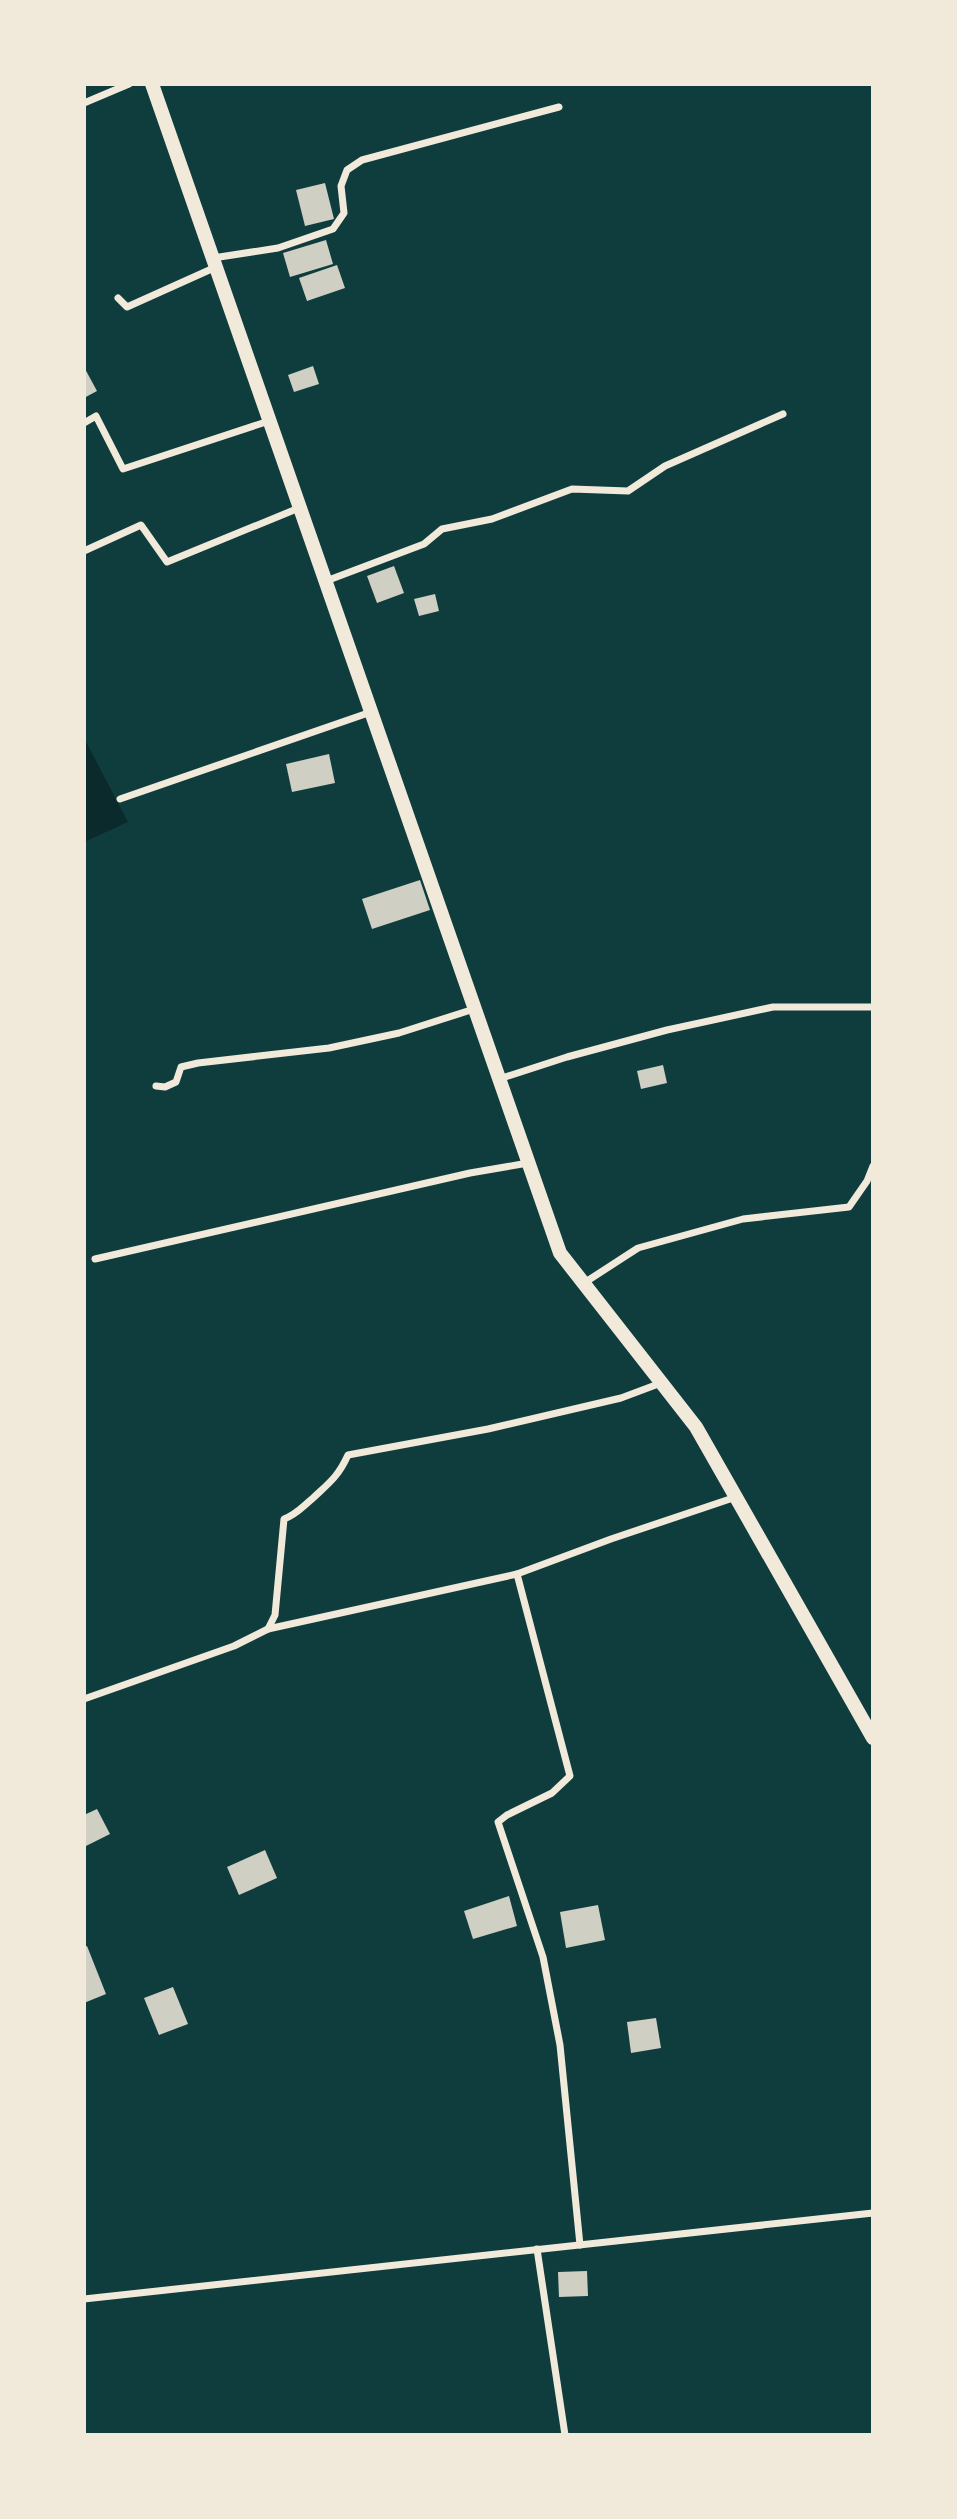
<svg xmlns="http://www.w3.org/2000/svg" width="957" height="2519" font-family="Arial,sans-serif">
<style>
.water{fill:#0a2a2b}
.building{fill:#cfcfc3}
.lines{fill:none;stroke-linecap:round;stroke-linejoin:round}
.minor{stroke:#f1e9da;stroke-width:7}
.primary{stroke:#f1e9da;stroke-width:14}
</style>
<rect width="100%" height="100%" fill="#0f3d3e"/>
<!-- water -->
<path class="water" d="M84 738 128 822 84 842Z"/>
<!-- building -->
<g class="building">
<path d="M325 183 334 219 305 226 296 190Z"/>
<path d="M326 240 333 264 290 277 283 253Z"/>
<path d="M337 265 345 288 307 301 299 278Z"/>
<path d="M313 366 319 384 294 392 288 375Z"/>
<path d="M84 367 97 391 84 398Z"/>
<path d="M394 566 404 593 377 603 367 576Z"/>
<path d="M435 594 439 611 419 616 414 599Z"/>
<path d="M329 754 335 783 292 792 286 764Z"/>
<path d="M420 880 430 910 372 929 362 899Z"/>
<path d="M663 1065 667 1083 641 1089 637 1071Z"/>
<path d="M97 1809 110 1834 84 1847V1815Z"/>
<path d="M265 1850 277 1878 239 1895 227 1867Z"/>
<path d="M509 1896 517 1926 473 1939 464 1911Z"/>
<path d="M598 1905 605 1940 566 1948 560 1912Z"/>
<path d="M87 1946 106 1994 84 2003V1947Z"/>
<path d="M173 1987 188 2024 159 2035 144 1998Z"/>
<path d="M656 2018 661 2048 631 2053 627 2022Z"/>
<path d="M587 2271 588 2296 559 2297 558 2272Z"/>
</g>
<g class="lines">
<!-- minor -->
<g class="minor">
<path d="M84 103 129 84"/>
<path d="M213 258 278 248 333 229 344 213 341 186 347 170 362 160 559 107"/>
<path d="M118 298 127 307 216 267"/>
<path d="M84 423 96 416 123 469 269 421"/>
<path d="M84 551 141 525 167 562 299 508"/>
<path d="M326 581 424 544 442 529 492 519 572 489 628 491 665 466 783 414"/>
<path d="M120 799 371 712"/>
<path d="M499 1079 567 1057 667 1030 773 1007H873"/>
<path d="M156 1086 165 1087 176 1082 181 1067 198 1063 329 1048 399 1033 474 1009"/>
<path d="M95 1259 470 1173 528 1163"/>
<path d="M584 1283 638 1248 743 1219 849 1207 867 1181 873 1166"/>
<path d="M268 1629 517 1574"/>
<path d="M84 1699 234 1646 268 1629 275 1615 284 1519C297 1514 302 1507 312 1499 329 1483 338 1477 348 1455L488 1429 621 1398 661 1383"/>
<path d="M580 2245 560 2045 543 1957 498 1822 507 1815 552 1793 570 1776 517 1574 611 1539 736 1497"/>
<path d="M537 2249 565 2435"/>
<path d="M84 2299 873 2213"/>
</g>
<!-- primary -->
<path class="primary" d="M152 84 560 1253 696 1427 873 1738"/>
</g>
<!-- border -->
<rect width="957" height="2519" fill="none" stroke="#f1e9da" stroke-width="172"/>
</svg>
